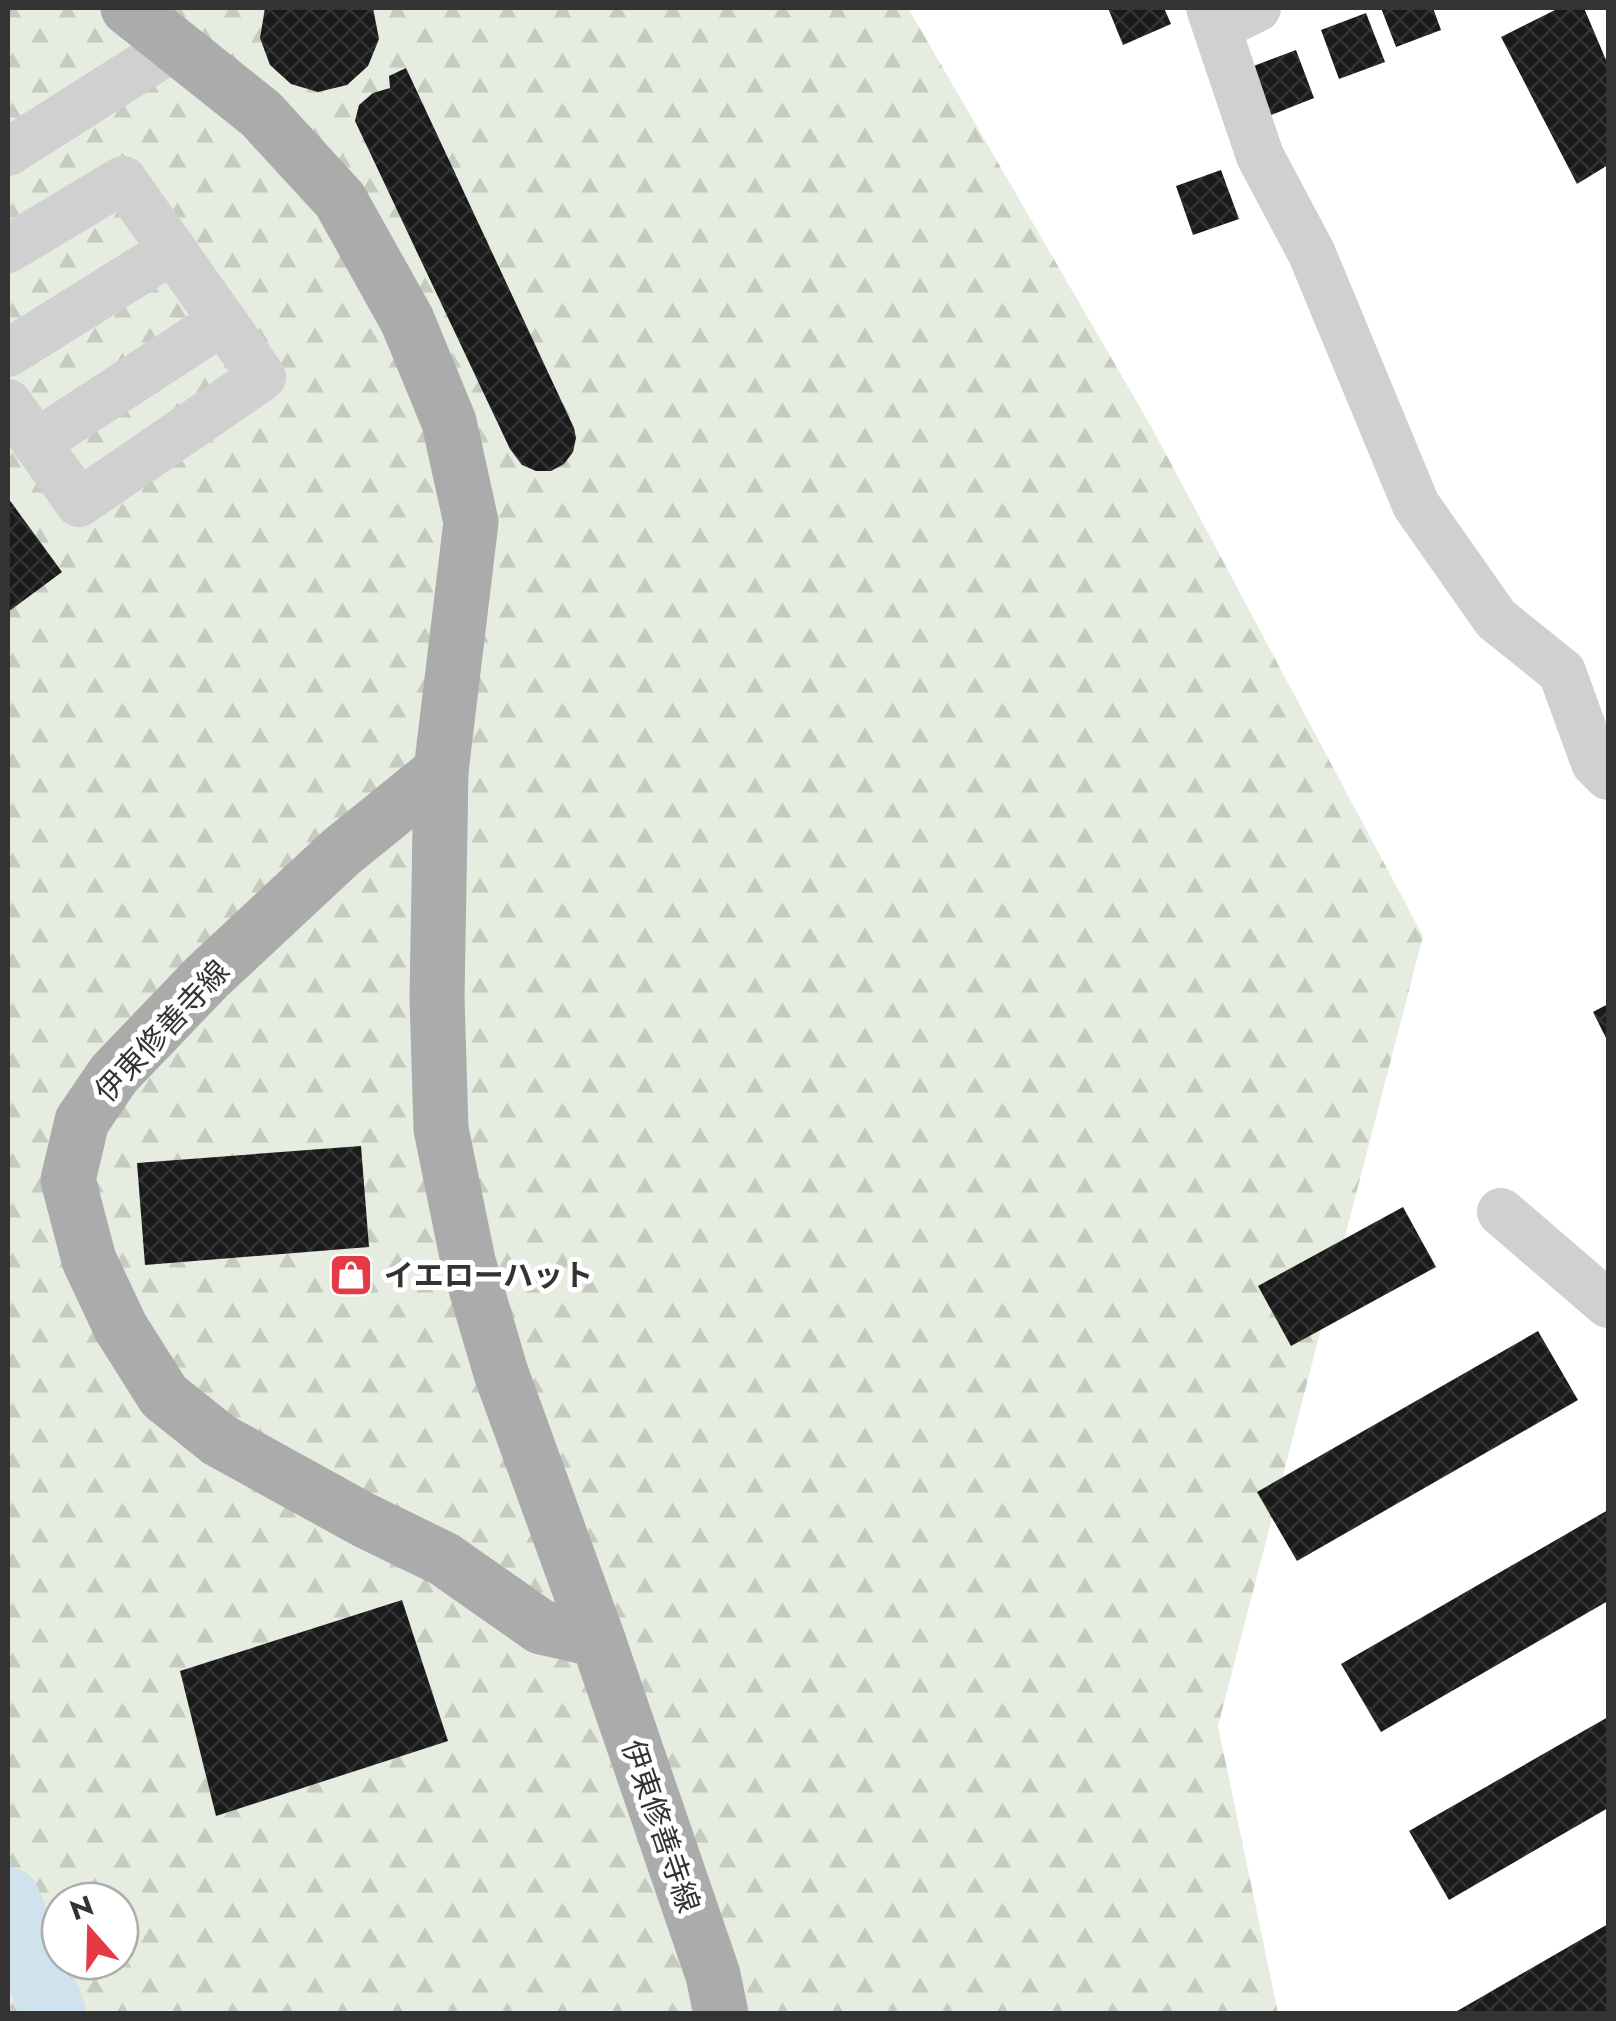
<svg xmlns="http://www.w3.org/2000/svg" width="1616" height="2021" font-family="Jost,'Noto Sans JP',sans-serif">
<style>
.forest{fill:url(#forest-firs);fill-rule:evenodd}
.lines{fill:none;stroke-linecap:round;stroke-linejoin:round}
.river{stroke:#cfe2ee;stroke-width:65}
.building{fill:url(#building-cross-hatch)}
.minor{stroke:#d0d0d0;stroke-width:48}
.major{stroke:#ababab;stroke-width:55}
.labels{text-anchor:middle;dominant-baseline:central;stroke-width:10;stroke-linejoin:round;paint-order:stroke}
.street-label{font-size:30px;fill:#333;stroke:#fff}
.poi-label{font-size:30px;font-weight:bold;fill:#333;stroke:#fff;text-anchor:start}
</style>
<defs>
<pattern id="forest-firs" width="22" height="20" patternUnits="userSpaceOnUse" patternTransform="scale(2.5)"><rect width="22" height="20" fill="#e6ecdf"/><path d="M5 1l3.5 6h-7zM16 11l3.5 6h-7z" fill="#c6cbc0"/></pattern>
<pattern id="building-cross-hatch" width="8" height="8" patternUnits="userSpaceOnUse" patternTransform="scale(2.5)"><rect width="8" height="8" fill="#1a1a1a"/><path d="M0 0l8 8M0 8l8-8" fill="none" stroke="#333"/></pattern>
</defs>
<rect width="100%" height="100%" fill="#fff"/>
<!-- forest -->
<path class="forest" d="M8 8H908L1152 428 1423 936 1218 1726 1278 2013 8 2014ZM60 1901H120V1961H60Z"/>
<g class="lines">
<!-- river -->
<path class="river" d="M8 1900 54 2014"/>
</g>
<!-- building -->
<g class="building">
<path d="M265 8H373L379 39 368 66 347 85 318 92 291 84 270 65 260 38Z"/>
<path d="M1108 8H1164L1171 24 1123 45Z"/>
<path d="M1381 8H1433L1441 30 1396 47Z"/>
<path d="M1559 8H1584L1606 60 1608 59V165L1577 184 1501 37Z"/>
<path d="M1366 13 1385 62 1339 79 1321 30Z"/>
<path d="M1296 50 1314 98 1269 116 1251 67Z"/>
<path d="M406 68 574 428 576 438 573 452 564 464 551 471H536L522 465 510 449 355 121 359 105 373 93 390 88 389 76Z"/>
<path d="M1221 170 1239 219 1193 235 1176 186Z"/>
<path d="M8 498 62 572 8 612Z"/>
<path d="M1608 1004V1042L1593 1012Z"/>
<path d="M361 1146 369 1247 145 1265 137 1163Z"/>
<path d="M1403 1207 1436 1267 1291 1346 1258 1286Z"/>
<path d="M1538 1331 1578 1400 1297 1561 1257 1492Z"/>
<path d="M1608 1510V1601L1381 1732 1341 1664Z"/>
<path d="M402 1600 448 1741 216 1816 180 1671Z"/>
<path d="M1608 1717V1808L1449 1900 1409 1831Z"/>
<path d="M1608 1924V2014H1452Z"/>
</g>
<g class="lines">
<!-- minor -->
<g class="minor">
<path d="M1210 8 1260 156 1312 254 1416 505 1496 619 1562 672 1595 763 1608 776"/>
<path d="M1218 27 1257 8"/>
<path d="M8 152 175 46"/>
<path d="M8 249 123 180 262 377 79 503 8 403"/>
<path d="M8 353 173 250"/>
<path d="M36 443 223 321"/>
<path d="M1501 1212 1608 1304"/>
</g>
<!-- major -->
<g class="major">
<path d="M128 8 261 114 340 200 407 320 449 422 471 522 441 771 437 998 441 1129 468 1261 501 1373 598 1640 713 1975 721 2014"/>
<path d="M441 771 341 852 207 977 114 1074 82 1121 68 1180 89 1260 121 1328 164 1396 219 1440 364 1520 444 1559 541 1627 598 1640"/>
</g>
</g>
<!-- icons -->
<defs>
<g id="shop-square" transform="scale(2.25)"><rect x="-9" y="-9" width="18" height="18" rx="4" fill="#e63946" stroke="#fff"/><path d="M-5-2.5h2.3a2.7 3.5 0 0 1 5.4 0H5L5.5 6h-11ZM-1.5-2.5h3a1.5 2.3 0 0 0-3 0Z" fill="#fff"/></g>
</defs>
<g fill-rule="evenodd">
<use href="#shop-square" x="351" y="1275"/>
</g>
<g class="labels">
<!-- street labels -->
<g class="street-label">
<text transform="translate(162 1031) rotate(-47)">伊東修善寺線</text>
<text transform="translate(661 1826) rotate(71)">伊東修善寺線</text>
</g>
<!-- poi labels -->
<g class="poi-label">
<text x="384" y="1275">イエローハット</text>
</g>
</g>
<!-- border -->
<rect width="1616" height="2021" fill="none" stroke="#333333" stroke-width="20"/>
<!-- north arrow -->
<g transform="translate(90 1931) rotate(340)"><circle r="48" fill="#ffffff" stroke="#adadad" stroke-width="2.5"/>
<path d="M0-8L18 38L0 25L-18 38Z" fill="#e63946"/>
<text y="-15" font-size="28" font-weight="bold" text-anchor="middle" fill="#333333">N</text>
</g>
</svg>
